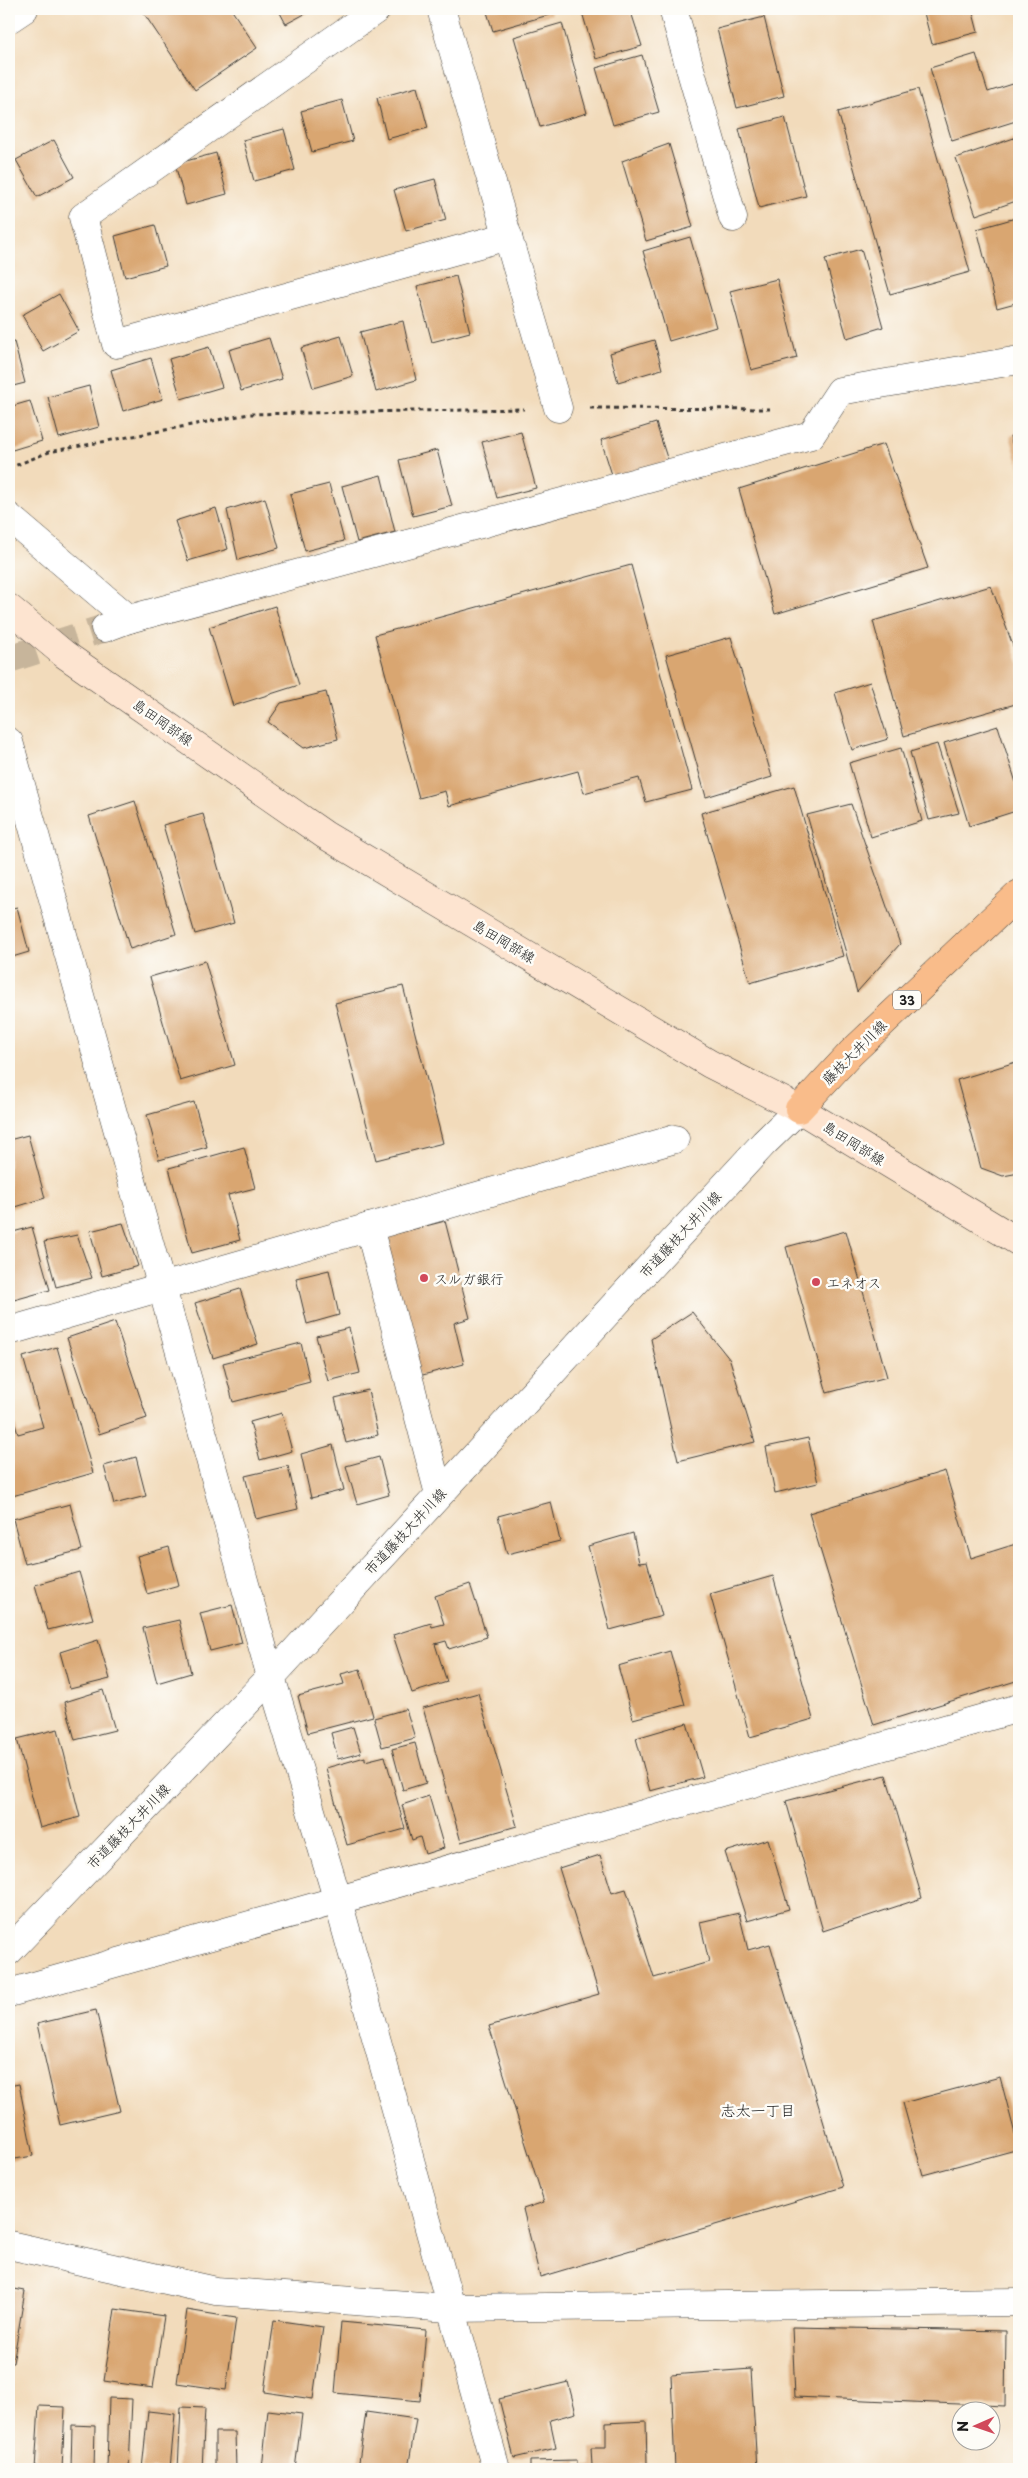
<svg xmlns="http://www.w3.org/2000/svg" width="1028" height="2478" font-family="'Playpen Sans','Klee One',sans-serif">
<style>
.building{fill:#d9a671}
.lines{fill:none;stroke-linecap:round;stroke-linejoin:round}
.minor-tunnel{stroke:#c7b59b;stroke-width:28;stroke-dasharray:28 14;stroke-linecap:butt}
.minor-casing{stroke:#3c3934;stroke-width:29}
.tertiary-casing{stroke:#3c3934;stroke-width:29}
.secondary-casing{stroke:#3c3934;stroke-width:29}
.primary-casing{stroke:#3c3934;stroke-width:29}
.path{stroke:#3c3934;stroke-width:3;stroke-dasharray:4 4;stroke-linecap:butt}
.minor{stroke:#fff;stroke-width:28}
.tertiary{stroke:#fff;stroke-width:28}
.secondary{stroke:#fde4d0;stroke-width:28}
.primary{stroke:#f9bc8a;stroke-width:28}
.poi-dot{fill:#d1495b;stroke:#fdfcf7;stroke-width:2}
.labels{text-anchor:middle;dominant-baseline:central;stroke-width:5;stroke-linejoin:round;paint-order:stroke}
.shield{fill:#fdfcf7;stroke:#605f5e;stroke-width:1}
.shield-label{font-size:12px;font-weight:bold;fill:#1c1c1c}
.street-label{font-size:14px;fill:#1c1c1c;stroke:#fdfcf7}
.poi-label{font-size:14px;fill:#1c1c1c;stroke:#fdfcf7;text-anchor:start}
.neighbourhood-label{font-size:15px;fill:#1c1c1c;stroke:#fdfcf7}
</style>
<rect width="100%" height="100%" fill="#fdfcf7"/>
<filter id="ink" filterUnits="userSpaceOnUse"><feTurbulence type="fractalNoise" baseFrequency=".02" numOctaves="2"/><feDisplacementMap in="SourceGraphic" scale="10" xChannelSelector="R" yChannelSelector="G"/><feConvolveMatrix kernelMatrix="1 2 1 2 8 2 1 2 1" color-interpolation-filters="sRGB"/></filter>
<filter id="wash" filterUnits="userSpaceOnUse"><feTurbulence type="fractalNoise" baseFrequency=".0096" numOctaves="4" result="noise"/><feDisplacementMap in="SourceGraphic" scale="20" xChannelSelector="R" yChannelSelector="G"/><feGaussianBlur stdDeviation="1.12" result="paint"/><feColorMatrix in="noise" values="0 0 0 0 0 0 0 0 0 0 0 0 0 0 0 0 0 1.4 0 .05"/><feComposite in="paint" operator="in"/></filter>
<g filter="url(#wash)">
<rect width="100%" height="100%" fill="#f2dbbb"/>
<g id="blocks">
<!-- building -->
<g class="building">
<path d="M141 9H231L257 48 195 90Z"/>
<path d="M278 9H314L286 24Z"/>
<path d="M486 9H550L552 14 493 31Z"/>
<path d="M581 9H630L642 46 596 59Z"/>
<path d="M923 9H972L978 32 932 44Z"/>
<path d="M764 17 784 96 737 108 717 29Z"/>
<path d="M562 23 587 113 540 127 514 37Z"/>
<path d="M976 54 988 92 1019 82V120L952 141 930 68Z"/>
<path d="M642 55 659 112 613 125 596 68Z"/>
<path d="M417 87 428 128 387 139 377 98Z"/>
<path d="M918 89 970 272 890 294 838 112Z"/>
<path d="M342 100 353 141 312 152 301 111Z"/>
<path d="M785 117 806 196 759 208 739 129Z"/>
<path d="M284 129 295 170 254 181 243 140Z"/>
<path d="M1014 138 1019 152V200L976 215 956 158Z"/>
<path d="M54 140 74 177 37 197 16 160Z"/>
<path d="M669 144 693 227 646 241 622 161Z"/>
<path d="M216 153 227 194 186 205 175 164Z"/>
<path d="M435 179 446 220 406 231 394 190Z"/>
<path d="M1019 217V302L997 308 977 229Z"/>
<path d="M155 225 166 266 125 277 115 236Z"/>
<path d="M690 237 716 327 669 341 643 251Z"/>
<path d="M861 249 883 327 847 338 825 259Z"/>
<path d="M456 276 470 332 432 342 417 286Z"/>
<path d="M777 279 797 358 751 370 730 291Z"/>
<path d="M59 294 79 331 43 351 22 315Z"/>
<path d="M403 321 416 380 376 392 360 332Z"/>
<path d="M341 336 353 376 313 388 301 348Z"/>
<path d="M269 338 282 379 241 391 229 350Z"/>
<path d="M654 340 662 369 618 382 610 353Z"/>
<path d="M14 342 25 383 9 387V343Z"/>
<path d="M209 347 222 387 181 399 169 359Z"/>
<path d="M151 358 163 399 123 411 111 370Z"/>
<path d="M89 386 99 427 59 438 48 397Z"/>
<path d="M30 401 42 441 9 451V407Z"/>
<path d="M656 423 668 461 613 478 601 440Z"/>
<path d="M521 432 536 488 497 498 482 442Z"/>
<path d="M1019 433V467L1010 436Z"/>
<path d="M884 444 928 568 775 614 739 489Z"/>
<path d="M437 450 452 506 413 516 399 460Z"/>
<path d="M381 475 395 532 357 542 342 486Z"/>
<path d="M329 484 344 541 305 551 290 494Z"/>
<path d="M265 498 279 548 238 560 227 510Z"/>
<path d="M216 508 228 549 188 561 175 521Z"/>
<path d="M631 565 692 790 646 802 639 778 584 793 578 771 449 806 445 791 419 798 375 635Z"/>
<path d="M991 586 1019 662V703L904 736 873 621Z"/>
<path d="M275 606 299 685 233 706 209 627Z"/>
<path d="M731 637 772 777 706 797 666 655Z"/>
<path d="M870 682 888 739 852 750 835 693Z"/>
<path d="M326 692 338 739 304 748 268 722 281 703Z"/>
<path d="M998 726 1019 792V810L969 826 944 743Z"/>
<path d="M937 744 959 813 929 820 910 752Z"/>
<path d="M901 748 922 821 871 837 849 763Z"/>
<path d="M794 786 843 956 750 983 701 813Z"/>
<path d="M135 801 176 934 130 949 89 816Z"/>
<path d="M851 804 900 944 857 992 807 815Z"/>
<path d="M203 814 234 923 195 934 163 825Z"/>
<path d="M17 907 29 952 9 958V909Z"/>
<path d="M205 961 235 1065 180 1081 150 977Z"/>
<path d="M403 986 443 1143 376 1160 335 1003Z"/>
<path d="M1019 1061V1173L1003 1176 981 1168 957 1080Z"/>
<path d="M194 1102 207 1147 159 1160 147 1115Z"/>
<path d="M28 1135 45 1198 9 1209V1140Z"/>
<path d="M244 1147 255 1188 228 1195 240 1240 192 1253 169 1168Z"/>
<path d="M445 1221 470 1318 454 1323 464 1364 419 1376 383 1237Z"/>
<path d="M123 1223 138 1266 102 1276 90 1231Z"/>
<path d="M32 1227 50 1290 14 1300 9 1282V1233Z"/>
<path d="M846 1231 887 1377 827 1393 786 1247Z"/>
<path d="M77 1235 92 1278 56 1287 44 1242Z"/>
<path d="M329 1270 339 1315 307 1324 296 1278Z"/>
<path d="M240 1289 258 1344 213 1358 195 1303Z"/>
<path d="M692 1312 730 1360 755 1442 678 1461 651 1339Z"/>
<path d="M115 1322 147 1418 99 1434 67 1338Z"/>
<path d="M349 1328 360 1373 328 1381 316 1336Z"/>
<path d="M301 1343 310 1382 233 1402 223 1363Z"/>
<path d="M57 1347 93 1473 9 1497V1405L18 1434 43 1427 23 1357Z"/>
<path d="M368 1390 378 1435 346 1443 335 1398Z"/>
<path d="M282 1413 292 1451 260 1460 250 1422Z"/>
<path d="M808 1438 818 1483 775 1493 766 1447Z"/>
<path d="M333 1445 344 1490 311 1498 301 1454Z"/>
<path d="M136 1457 146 1496 114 1504 104 1466Z"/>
<path d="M379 1457 389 1495 357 1504 346 1466Z"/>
<path d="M288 1466 298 1509 256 1519 245 1476Z"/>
<path d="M945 1471 971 1558 1019 1543V1680L874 1725 809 1513Z"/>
<path d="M551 1502 560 1541 507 1554 498 1516Z"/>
<path d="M70 1504 82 1550 25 1564 13 1519Z"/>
<path d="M633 1533 639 1563 647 1562 662 1616 610 1630 588 1546Z"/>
<path d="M169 1547 179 1585 147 1594 137 1556Z"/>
<path d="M79 1572 93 1619 48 1630 35 1585Z"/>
<path d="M773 1576 813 1719 750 1737 710 1594Z"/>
<path d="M470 1584 487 1637 449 1649 446 1641 435 1644 447 1682 412 1693 393 1635 431 1623 432 1627 444 1624 435 1596Z"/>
<path d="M232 1605 242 1643 210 1651 200 1613Z"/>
<path d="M179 1620 191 1673 157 1683 143 1628Z"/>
<path d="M98 1640 110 1679 70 1689 60 1652Z"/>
<path d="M670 1651 685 1705 633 1719 618 1666Z"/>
<path d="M360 1669 373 1716 308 1733 298 1696 344 1684 341 1674Z"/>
<path d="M103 1690 115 1730 75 1740 65 1702Z"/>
<path d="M478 1693 517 1826 461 1842 423 1708Z"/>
<path d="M406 1709 415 1738 382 1747 374 1718Z"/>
<path d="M687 1723 703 1777 650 1791 636 1738Z"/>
<path d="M353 1727 361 1753 338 1759 331 1733Z"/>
<path d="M58 1729 80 1817 40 1828 17 1739Z"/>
<path d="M415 1743 426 1783 403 1790 392 1749Z"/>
<path d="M385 1756 405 1829 347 1845 326 1768 365 1757V1761Z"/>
<path d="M886 1775 922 1898 823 1931 786 1801Z"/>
<path d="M429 1796 444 1848 425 1854 420 1837 412 1840 402 1805Z"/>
<path d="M768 1839 789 1909 747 1921 725 1852Z"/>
<path d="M600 1855 612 1893 626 1889 654 1978 709 1962 700 1922 739 1913 748 1950 770 1944 843 2187 540 2277 523 2209 544 2202 489 2026 599 1994 559 1868Z"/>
<path d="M96 2010 120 2111 60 2125 37 2024Z"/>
<path d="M1000 2077 1019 2149 923 2175 903 2103Z"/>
<path d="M19 2084 33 2156 9 2160V2086Z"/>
<path d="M9 2288 25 2291 13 2363H9Z"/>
<path d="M115 2309 164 2316 153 2388 104 2381Z"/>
<path d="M187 2310 236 2318 226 2390 177 2383Z"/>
<path d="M274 2320 323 2327 313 2399 264 2392Z"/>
<path d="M341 2322 426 2330 420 2401 335 2393Z"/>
<path d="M792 2327 1006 2331 1005 2406 795 2397Z"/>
<path d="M751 2369 757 2469H675L671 2375Z"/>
<path d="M568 2382 576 2413 550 2420 556 2448 514 2458 499 2399Z"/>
<path d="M109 2398 132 2399 129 2469H107Z"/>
<path d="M39 2406 65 2407 62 2469H35Z"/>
<path d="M181 2407 205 2408 202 2469H178Z"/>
<path d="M268 2410 302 2414 295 2469H262Z"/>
<path d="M148 2411 175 2414 170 2469H142Z"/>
<path d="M366 2412 416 2419 408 2469H358Z"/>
<path d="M646 2421 647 2464H640V2469H584V2466H592L591 2448H606V2423Z"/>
<path d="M72 2425 95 2426 94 2469H71Z"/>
<path d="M215 2432H235L236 2469H215Z"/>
<path d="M577 2460V2469H530V2461Z"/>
</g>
</g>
</g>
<g filter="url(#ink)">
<use href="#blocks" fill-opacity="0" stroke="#3c3934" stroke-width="1"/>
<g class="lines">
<!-- minor-tunnel -->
<path class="minor-tunnel" d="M9 659 105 628"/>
<!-- minor casing -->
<g class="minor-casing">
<g id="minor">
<path d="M377 9 83 217 116 344 508 236"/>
<path d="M441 9 558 408"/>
<path d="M673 9 733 218"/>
<path d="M9 19 24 9"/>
<path d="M9 517 129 619"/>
<path d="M105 628 129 619 811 435 840 391 1019 360"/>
<path d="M9 742 271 1677 338 1901 496 2469"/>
<path d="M369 1227 439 1494"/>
<path d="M9 1331 675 1139"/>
<path d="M9 1993 1019 1708"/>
<path d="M9 2245 216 2291 449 2308 1019 2302"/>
</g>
</g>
<!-- tertiary casing -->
<g class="tertiary-casing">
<path id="tertiary" d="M9 1951 271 1677 764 1143 799 1109"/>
</g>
<!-- secondary casing -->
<g class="secondary-casing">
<path id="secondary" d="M9 608 64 654 325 835 710 1064 799 1109 1019 1242"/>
</g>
<!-- primary casing -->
<g class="primary-casing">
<path id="primary" d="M799 1109 851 1053 1019 894"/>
</g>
<!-- path -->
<g class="path">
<path d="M590 408 774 409"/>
<path d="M9 468 49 452 249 414 524 409"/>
</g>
<!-- minor -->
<use href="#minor" class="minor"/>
<!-- tertiary -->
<use href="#tertiary" class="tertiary"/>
<!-- secondary -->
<use href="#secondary" class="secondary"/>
<!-- primary -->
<use href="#primary" class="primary"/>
</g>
</g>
<!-- markers -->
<g class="poi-dot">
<circle cx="424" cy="1278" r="5"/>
<circle cx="816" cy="1282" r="5"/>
</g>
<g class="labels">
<!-- shield labels -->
<rect class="shield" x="893" y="990.5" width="28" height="19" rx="4"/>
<g class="shield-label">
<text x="907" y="1000">33</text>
</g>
<!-- street labels -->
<g class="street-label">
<text transform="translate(163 722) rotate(35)">島田岡部線</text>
<text transform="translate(504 941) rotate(31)">島田岡部線</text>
<text transform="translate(854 1052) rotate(-45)">藤枝大井川線</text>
<text transform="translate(854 1143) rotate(32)">島田岡部線</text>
<text transform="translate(680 1234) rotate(-47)">市道藤枝大井川線</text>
<text transform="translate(405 1531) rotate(-47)">市道藤枝大井川線</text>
<text transform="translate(128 1826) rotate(-46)">市道藤枝大井川線</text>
</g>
<!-- poi labels -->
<g class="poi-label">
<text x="434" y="1278">スルガ銀行</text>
<text x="826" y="1282">エネオス</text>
</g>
<!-- neighbourhood labels -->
<g class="neighbourhood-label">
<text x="758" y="2109">志太一丁目</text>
</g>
</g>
<!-- margin -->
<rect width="1028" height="2478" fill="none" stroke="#fdfcf7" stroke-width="30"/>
<!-- north arrow -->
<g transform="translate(976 2426) rotate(268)"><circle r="24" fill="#fdfcf7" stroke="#a3a29f"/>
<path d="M0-4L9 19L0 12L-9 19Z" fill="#d1495b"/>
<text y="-8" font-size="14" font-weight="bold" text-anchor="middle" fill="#1c1c1c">N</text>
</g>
</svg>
